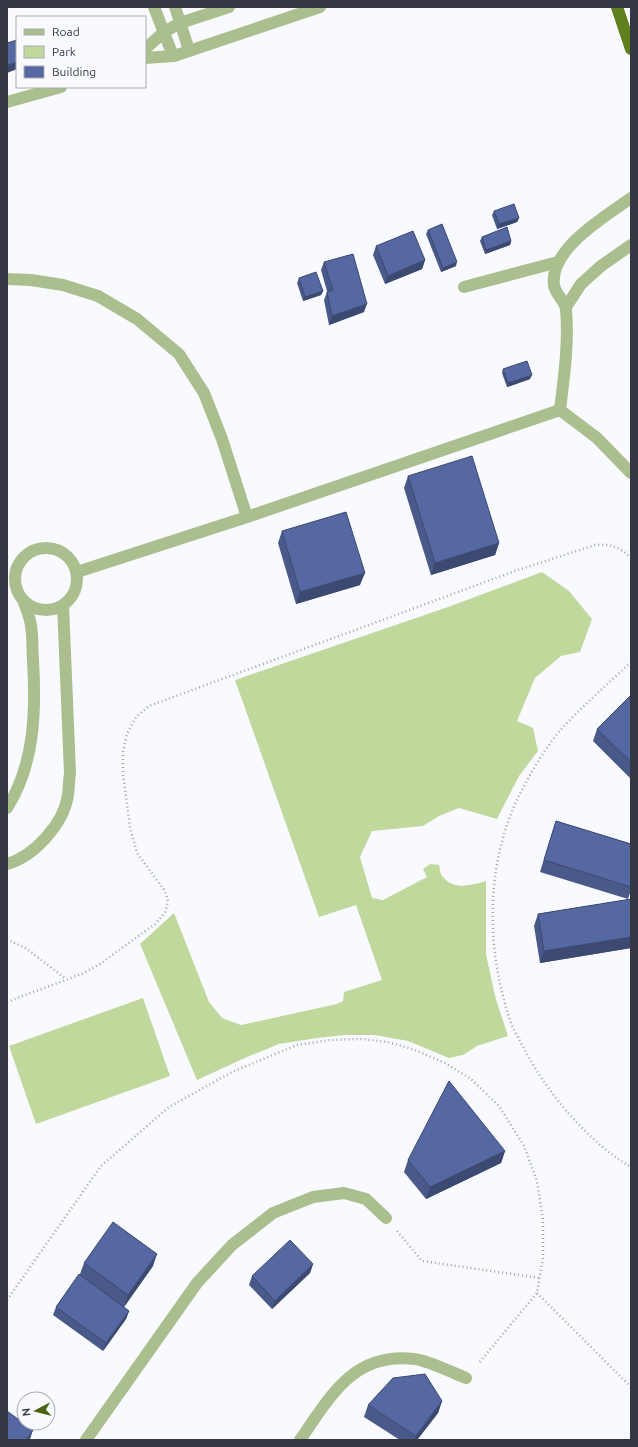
<svg xmlns="http://www.w3.org/2000/svg" width="638" height="1447" font-family="Ubuntu,sans-serif">
<style>
.green{fill:#c1d89d}
.lines{fill:none;stroke-linecap:round;stroke-linejoin:round}
.path{stroke:#a3a5ad;stroke-width:2.5;stroke-dasharray:1 3;stroke-linecap:butt}
.minor{stroke:#abbe8e;stroke-width:12}
.trunk{stroke:#607f1e;stroke-width:12}
.wall{fill:#49598a}
.shaded-wall{fill:#3c4971}
.building{fill:#5568a1;stroke:#3c4971}
</style>
<rect width="100%" height="100%" fill="#f8faff"/>
<!-- green -->
<g class="green">
<path d="M542 572 569 591 592 619 580 652 561 656 535 678 517 721 533 728 538 751 519 776 497 819 459 808 439 816 423 826 372 831 360 857 372 898 383 900 427 877 423 869 430 864 439 865C440 868 440 874 443 877 455 891 471 885 486 881V954L495 996 508 1036 477 1046 463 1055 449 1058 408 1041 375 1035H345L317 1038 279 1044 247 1057 197 1080 140 944 174 913 209 1002 222 1018 241 1025 337 1004 343 1001 344 992 382 980 356 905 319 917 235 680 448 607Z"/>
<path d="M143 998 170 1076 36 1124 9 1046Z"/>
</g>
<g class="lines">
<!-- path -->
<g class="path">
<path d="M7 566 17 569"/>
<path d="M631 662C609 683 586 703 565 725 547 744 531 772 519 796 485 864 486 949 510 1020 512 1027 516 1033 519 1039 533 1067 550 1093 571 1116 589 1136 608 1154 631 1167"/>
<path d="M7 939 27 949 66 979"/>
<path d="M7 1002 84 973 100 964 155 924 165 913 168 901 165 891 137 853 130 827 123 774V752L127 734 136 717 149 706 515 571 595 545C612 544 619 547 631 558"/>
<path d="M397 1231 422 1261 540 1278"/>
<path d="M537 1293 631 1387"/>
<path d="M7 1300 101 1166 169 1107 232 1072 297 1045 330 1040 361 1039 388 1042 415 1050 445 1063 471 1079 499 1106 524 1146 537 1181 543 1220V1258L537 1293 478 1364"/>
</g>
<!-- minor -->
<g class="minor">
<path d="M154 7 173 56"/>
<path d="M175 7 189 50"/>
<path d="M145 49 164 32 180 23 229 7"/>
<path d="M145 58 174 56 320 7"/>
<path d="M7 102 61 87"/>
<path d="M7 279 31 280 63 285 98 296 137 319 179 354 204 393 222 439 247 517"/>
<path d="M464 287 558 262"/>
<path d="M566 307 581 284 601 266 631 245"/>
<path d="M560 410 597 438 631 473"/>
<circle cx="46" cy="579" r="31"/>
<path d="M77 572 247 517 560 410C564 376 569 343 566 309 565 301 555 294 554 285 549 249 606 216 631 198"/>
<path d="M7 808C35 764 36 710 33 660 32 649 33 637 31 626 30 617 26 608 23 600"/>
<path d="M7 864C35 856 64 823 68 795 69 787 69 780 70 773L63 605"/>
<path d="M86 1440 197 1283 232 1245 273 1213 313 1197 344 1193 366 1199 386 1218"/>
<path d="M300 1440C330 1397 353 1352 414 1359 427 1360 453 1373 466 1378"/>
</g>
<!-- trunk -->
<path class="trunk" d="M617 7 631 49"/>
</g>
<!-- wall -->
<g class="wall">
<path d="M494 211 519 218 517 222 497 229 492 215Z"/>
<path d="M428 230 456 266 441 272 426 234Z"/>
<path d="M482 237 511 241 510 245 485 254 480 241Z"/>
<path d="M376 246 425 260 422 269 385 284 373 255Z"/>
<path d="M324 262 364 312 329 325 324 300 327 292V291L321 270Z"/>
<path d="M299 278 323 291 321 295 303 301 297 283Z"/>
<path d="M503 369 530 379 507 387 502 373Z"/>
<path d="M408 476 499 543 495 555 431 575 404 488Z"/>
<path d="M282 531 360 585 296 604 278 543Z"/>
<path d="M631 695V779L593 741 597 729Z"/>
<path d="M556 821 631 844V890L628 899 540 872 552 833Z"/>
<path d="M631 899V948L540 963 534 926 538 914Z"/>
<path d="M505 1151 501 1163 426 1199 404 1172 408 1160Z"/>
<path d="M84 1263 153 1266 124 1307 129 1311 126 1319 103 1351 53 1315 56 1307 80 1274Z"/>
<path d="M313 1264 310 1273 272 1309 249 1285 252 1276Z"/>
<path d="M442 1401 438 1413 417 1440H400L364 1417 368 1405Z"/>
</g>
<!-- shaded-wall -->
<g class="shaded-wall">
<path d="M17 62V69L7 73 8 65Z"/>
<path d="M519 218 517 222 497 229 499 224Z"/>
<path d="M511 241 510 245 485 254 486 250Z"/>
<path d="M425 260 422 269 385 284 388 276Z"/>
<path d="M457 262 456 266 441 272 443 268Z"/>
<path d="M323 291 321 295 303 301 305 297Z"/>
<path d="M367 304 364 312 329 325 332 316Z"/>
<path d="M532 375 530 379 507 387 508 383Z"/>
<path d="M499 543 495 555 431 575 435 563Z"/>
<path d="M365 573 360 585 296 604 300 592Z"/>
<path d="M631 937V948L540 963 544 951Z"/>
<path d="M505 1151 501 1163 426 1199 430 1187Z"/>
<path d="M157 1254 153 1266 124 1307 128 1295Z"/>
<path d="M313 1264 310 1273 272 1309 275 1301Z"/>
<path d="M129 1311 126 1319 103 1351 106 1343Z"/>
<path d="M442 1401 438 1413 417 1440H414L416 1436Z"/>
<path d="M33 1430 30 1439 29 1440H26Z"/>
</g>
<!-- building -->
<g class="building">
<path d="M17 40V62L8 65 7 63V43Z"/>
<path d="M514 204 519 218 499 224 494 211Z"/>
<path d="M442 224 457 262 443 268 428 230Z"/>
<path d="M507 227 511 241 486 250 482 237Z"/>
<path d="M413 231 425 260 388 276 376 246Z"/>
<path d="M353 254 367 304 332 316 327 292 333 290 324 262Z"/>
<path d="M316 272 323 291 305 297 299 278Z"/>
<path d="M527 361 532 375 508 383 503 369Z"/>
<path d="M472 456 499 543 435 563 408 476Z"/>
<path d="M346 512 365 573 300 592 282 531Z"/>
<path d="M631 695V762L597 729Z"/>
<path d="M556 821 631 844V887L544 860Z"/>
<path d="M631 899V937L544 951 538 914Z"/>
<path d="M449 1081 505 1151 430 1187 408 1160Z"/>
<path d="M113 1222 157 1254 128 1295 84 1263Z"/>
<path d="M290 1240 313 1264 275 1301 252 1276Z"/>
<path d="M79 1274 129 1311 106 1343 56 1307Z"/>
<path d="M425 1374 442 1401 416 1436 368 1405 393 1378Z"/>
<path d="M7 1411 33 1430 26 1440H7Z"/>
</g>
<!-- border -->
<rect width="638" height="1447" fill="none" stroke="#353842" stroke-width="16"/>
<!-- legend -->
<rect x="16" y="16" width="130" height="72" fill="#f8faff" stroke="#aaacb3"/>
<rect x="24" y="29" width="20" height="6" fill="#abbe8e" stroke="#aaacb3"/>
<text x="52" y="36" font-size="12" fill="#353842">Road</text>
<rect x="24" y="46" width="20" height="12" fill="#c1d89d" stroke="#aaacb3"/>
<text x="52" y="56" font-size="12" fill="#353842">Park</text>
<rect x="24" y="66" width="20" height="12" fill="#5568a1" stroke="#aaacb3"/>
<text x="52" y="76" font-size="12" fill="#353842">Building</text>
<!-- north arrow -->
<g transform="translate(36 1411) rotate(263)"><circle r="19" fill="#f8faff" stroke="#aaacb3"/>
<path d="M0-3L7 15L0 10L-7 15Z" fill="#4b6313"/>
<text y="-6" font-size="11" font-weight="bold" text-anchor="middle" fill="#353842">N</text>
</g>
</svg>
